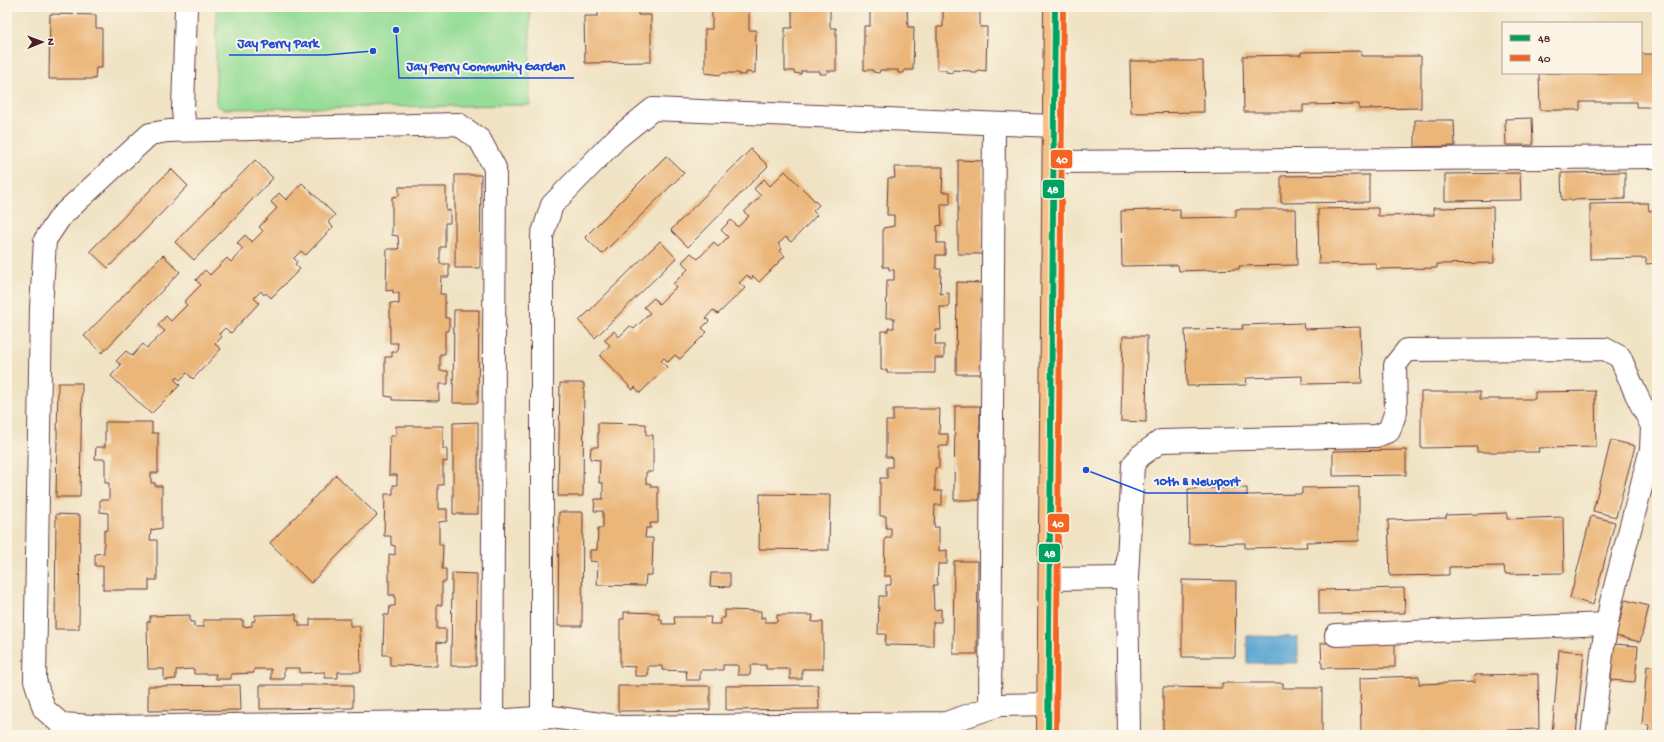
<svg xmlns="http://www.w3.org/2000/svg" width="1664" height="742" font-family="'Gochi Hand',sans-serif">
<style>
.green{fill:#96dd97;stroke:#707e61}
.water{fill:#5aa6d2;stroke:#52627e}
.building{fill:#ebb679}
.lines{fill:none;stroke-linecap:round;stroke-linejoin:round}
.minor-casing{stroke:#633c42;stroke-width:24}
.major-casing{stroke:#633c42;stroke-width:24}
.minor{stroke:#fff;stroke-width:22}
.major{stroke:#f5bf86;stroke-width:22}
.bus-1-casing{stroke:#fcf5e5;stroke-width:9}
.bus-2-casing{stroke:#fcf5e5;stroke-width:9}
.bus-1{stroke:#00a261;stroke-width:6}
.bus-2{stroke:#f26522;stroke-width:6}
.leader{fill:none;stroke:#1d4ed8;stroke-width:1.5}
.callout-dot{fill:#1d4ed8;stroke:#fcf5e5;stroke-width:1.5}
.callout-label{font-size:13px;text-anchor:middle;font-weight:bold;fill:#1d4ed8;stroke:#fcf5e5;stroke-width:4;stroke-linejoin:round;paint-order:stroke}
.line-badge{stroke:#fcf5e5;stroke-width:1.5}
.badge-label{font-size:11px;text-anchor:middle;font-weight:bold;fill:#fff}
</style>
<rect width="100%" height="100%" fill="#fcf5e5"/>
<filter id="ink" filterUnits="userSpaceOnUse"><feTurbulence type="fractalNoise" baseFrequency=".025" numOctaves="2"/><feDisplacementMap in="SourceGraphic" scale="8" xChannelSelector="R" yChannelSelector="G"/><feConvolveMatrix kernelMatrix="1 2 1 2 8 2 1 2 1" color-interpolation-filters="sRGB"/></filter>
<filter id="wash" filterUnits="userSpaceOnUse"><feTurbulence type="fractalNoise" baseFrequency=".012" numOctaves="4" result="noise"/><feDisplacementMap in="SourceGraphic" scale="16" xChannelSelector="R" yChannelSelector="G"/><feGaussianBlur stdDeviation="0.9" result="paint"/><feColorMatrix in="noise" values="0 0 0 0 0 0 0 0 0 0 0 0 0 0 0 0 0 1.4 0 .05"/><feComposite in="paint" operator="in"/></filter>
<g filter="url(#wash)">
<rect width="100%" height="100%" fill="#f0e3c4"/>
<!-- green -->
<path class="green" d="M216 7H530V105L223 109 216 105Z"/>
<!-- water -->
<path class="water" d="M1247 636 1298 637V663H1247Z"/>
<g id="blocks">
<!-- building -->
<g class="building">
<path d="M712 7H749V30H756L755 73 746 72V75H739V73H721V75L705 73V29H712Z"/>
<path d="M792 7H830V28H836V71H827L826 74H820V71H801V74L794 73V71H785V28H792Z"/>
<path d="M870 7H907L908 27H914L913 70H904V73H898V70H880L879 73 873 72V70H864V26H870Z"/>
<path d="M943 7H980V27H987L986 71 978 70 977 73H971V71L953 70V73L946 72V70H937V27H943Z"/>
<path d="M638 9V15H651V62L585 63 584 16H598V10Z"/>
<path d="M50 14 96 15V28H102V68H96L95 79H49Z"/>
<path d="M1361 51V56H1421V108L1359 109V104L1303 105V112H1244L1243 56 1301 55V52Z"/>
<path d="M1641 54H1657V107H1636V102H1580V110H1540L1539 73H1641Z"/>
<path d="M1130 61H1203L1204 112 1131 113Z"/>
<path d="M1532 118 1533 145H1506L1505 119Z"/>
<path d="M1415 120H1454L1455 146 1415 147Z"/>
<path d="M751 149 768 166 688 247 671 230Z"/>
<path d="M666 156 684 173 602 254 585 237Z"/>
<path d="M255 160 273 178 194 260 175 242Z"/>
<path d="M958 160 983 161 982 254H958Z"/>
<path d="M894 167H943L942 192H950V204H941L942 225 937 226V243H945V255H936V269H941L940 294 949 293V307H940L941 330H936L935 345H944V358H935V373H887V370H881V331H888V328H894V318H886L887 280H894V270H889V267H883V228L894 226V215H887L888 178H895Z"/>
<path d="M171 169 188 186 108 268 90 251Z"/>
<path d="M785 171 819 205 813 211 817 215 791 242 786 237 778 244 782 249 780 251 785 256 759 282 753 276 751 279 747 275 739 283 745 288 718 314 713 310 706 318 709 321 702 328 707 332 680 359 675 355 668 362 664 358 661 361 667 367 640 393 635 387 633 390 600 356 610 345 604 340 614 331 619 337 630 326 634 329 650 313 644 307 654 298 659 304 676 287 673 284 688 269 682 262 691 253 698 259 714 242 718 247 728 237 721 230 731 220 738 227 749 216 744 212 761 196 754 189 764 179 770 186Z"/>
<path d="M1625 172V199L1562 200 1561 173Z"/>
<path d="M1520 173 1521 200 1445 201V174Z"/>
<path d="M455 175H481L480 268H455Z"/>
<path d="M1369 175V202L1281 203V176Z"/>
<path d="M302 183 335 215 328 222 333 227 306 255 301 251 294 258 297 262 295 264 300 269 271 298 266 293 264 295 261 291 254 298 259 303 231 333 225 328 219 334 222 337 215 344 221 349 193 379 187 373 180 380 177 377 175 380 180 385 151 414 111 376 121 365 116 361 126 351 132 356 143 344 147 348 165 331 158 325 166 316 171 321 187 305 184 302 201 285 196 280 205 270 210 275 227 258 231 262 243 249 237 243 245 235 252 242 263 231 259 227 277 208 271 202 279 193 286 200Z"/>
<path d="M399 187H446V211L450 210V223H445V247H440V264H449V277H441L440 294H445V318H449V331H445V354H440V371H448V384H439V401L392 400V397L385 396V357H392V352H397L398 343H390V303L399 304V293H393V290L386 291 387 249H399L398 236 392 235V197L399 196Z"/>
<path d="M1648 203 1649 211 1657 210V263L1646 264V258L1590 259V204Z"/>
<path d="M1493 207 1494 263 1437 264V268L1376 269V263L1319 264 1318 209 1378 208V216L1434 215 1433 208Z"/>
<path d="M1180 209V218L1236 217V209H1296L1297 265 1239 266V269L1179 271 1178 265 1122 266 1121 211Z"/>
<path d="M660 241 676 258 595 338 579 321Z"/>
<path d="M163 255 180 272 102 353 84 336Z"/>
<path d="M957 282 982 283 981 374H956Z"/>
<path d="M454 310H479L478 403H453Z"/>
<path d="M1303 323 1304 329 1360 327 1362 383 1302 384V376L1246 378 1247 385 1187 386 1185 330 1243 329 1242 325Z"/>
<path d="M1123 336H1147L1146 422 1121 421Z"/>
<path d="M58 383H82L80 497H56Z"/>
<path d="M560 383H584L583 496H558Z"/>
<path d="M1595 391 1596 447 1538 448 1539 452H1477V447L1421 448V392H1480V399H1535V392Z"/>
<path d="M955 406H980L979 500H954Z"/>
<path d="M893 409H940L939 434H948V446H939V468H935V491H942V505H935L934 527H939V551L947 550V564H938L937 585H933L934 610 941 609V622H933V646L885 645 886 634H878L879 596H886V585H891V576H884L885 538H891V528H886V516H880V478H887V467H892V457H886V421H893Z"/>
<path d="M105 422H152V433H158V473H151V483H155V486H162V528L151 530 150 540H157V580H149V590H103V566H95V554L104 553V531L108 530V513L100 512V500H109V483H105V459H95L96 447H105Z"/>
<path d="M478 422V514H453V423Z"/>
<path d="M598 423 646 424V435H653V472H646V483L651 484V487H658V523H650L651 528H646L645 538H653L652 575H646L645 586 597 585 598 562 590 561V550H597L598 528H603V511H594L595 499H603V483H599L600 460 590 459 591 447H598Z"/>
<path d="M396 426H443V449H447V462L443 461V485H438V509H447V521L439 522V545H443L442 569H446V582H442V605H437V629H446V643L437 642V666L390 665V655H383L384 615H389L390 606H395V595H389V554L395 555V546L391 545V536H384L385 494H393V485H397V475H389L390 436H396Z"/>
<path d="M1611 440 1635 446 1616 517 1593 511Z"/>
<path d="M1406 450V475L1333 476V451Z"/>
<path d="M336 475 377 515 311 583 270 543Z"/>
<path d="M1359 487V541L1306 542 1307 547 1245 548V543L1189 544 1188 489 1247 488V495L1302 494V488Z"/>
<path d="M760 494 830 495 829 550 759 549Z"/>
<path d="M559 512H583L582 626H558Z"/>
<path d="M1507 513V519L1563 517 1564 573 1505 574 1504 566 1449 567V575L1390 576 1388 520 1446 518V515Z"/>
<path d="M56 514 80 515 79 629H55Z"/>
<path d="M1591 516 1615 522 1593 605 1570 598Z"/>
<path d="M954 561H978L977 654H953Z"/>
<path d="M452 573 477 574 476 666H451Z"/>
<path d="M711 573H730V587L710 586Z"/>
<path d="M1182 580 1236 581 1235 657H1182Z"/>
<path d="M1404 588 1405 613 1319 614V590Z"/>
<path d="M1625 600 1649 606 1640 642 1616 636Z"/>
<path d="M725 610 761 611V618L765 617V622H777V615H813L812 622H823V669H802V679H790V669H766V665H751L750 675H738V665H723V670H700V680H687L686 671 662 670V666H648V676H635V667L620 666V619H624V612L659 613V619H662V624H675L674 617H711L710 624H721V618H725Z"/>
<path d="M296 614V621H299V626H310V619H350V626H360L361 672H338V678H325V672L300 673V668H284V679H271V669H254V673L231 674V679H216V674H194V669L176 670V679L164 680V669H148L147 622H150V616L190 615V622H194V627H204L203 620H243V627L252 626V621H255V615Z"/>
<path d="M1657 615V629L1653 628Z"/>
<path d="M1395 642V667L1322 668 1321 643Z"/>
<path d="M1614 644 1638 646 1635 682 1611 680Z"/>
<path d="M1559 650 1584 652 1576 735H1552Z"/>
<path d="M1647 666 1657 667V735H1648L1649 725 1642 724Z"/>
<path d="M1538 674 1539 729 1478 731V735H1418L1417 731 1361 733 1360 678 1419 676V684L1475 682 1474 675Z"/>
<path d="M1222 683H1283V688H1322V735H1163V687L1222 688Z"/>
<path d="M240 685 241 710 148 711V686Z"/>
<path d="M260 685H353V708L260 709Z"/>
<path d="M818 685 819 709 726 710V686Z"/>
<path d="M618 686H710V710L618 711Z"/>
</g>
</g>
</g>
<g filter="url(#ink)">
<use href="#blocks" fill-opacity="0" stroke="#633c42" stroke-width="1"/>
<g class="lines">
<!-- minor casing -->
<g class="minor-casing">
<g id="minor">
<path d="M458 124 480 140 495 168 492 721 109 727 61 724 44 709 35 680 41 308 45 240 61 216 150 134 168 131Z"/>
<path d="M185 130 183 110 186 7"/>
<path d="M1054 162 1657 157"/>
<path d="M1050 579 1127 578"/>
<path d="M1336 635 1607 624"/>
<path d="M990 708 994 124"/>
<path d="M542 717V236L552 205 616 139 653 109 1054 126"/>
<path d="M492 721 552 717 621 727 946 723 999 705 1049 704"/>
<path d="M1129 735 1127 578 1133 465 1140 456 1161 441 1376 436 1389 431 1396 411 1395 365 1407 350 1605 349 1620 357 1636 394 1652 426 1651 449 1611 602 1603 646 1592 735"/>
</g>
</g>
<!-- major casing -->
<g class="major-casing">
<path id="major" d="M1048 735 1055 7"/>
</g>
<!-- minor -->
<use href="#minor" class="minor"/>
<!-- major -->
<use href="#major" class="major"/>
<!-- bus-1 casing -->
<g class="bus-1-casing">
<path id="bus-1" d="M1048 735 1055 7"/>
</g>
<!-- bus-2 casing -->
<g class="bus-2-casing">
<path id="bus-2" d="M1056 735 1063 7"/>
</g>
<!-- bus-1 -->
<use href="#bus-1" class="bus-1"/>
<!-- bus-2 -->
<use href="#bus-2" class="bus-2"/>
</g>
</g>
<!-- callouts -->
<path class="leader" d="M373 51L326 55H229M396 30L399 78H574M1086 470L1146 493H1248"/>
<g class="callout-dot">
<circle cx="373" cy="51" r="4"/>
<circle cx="396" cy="30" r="4"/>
<circle cx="1086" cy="470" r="4"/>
</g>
<g class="callout-label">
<text x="278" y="47">Jay Perry Park</text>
<text x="486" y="70">Jay Perry Community Garden</text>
<text x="1197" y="485">10th &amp; Newport</text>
</g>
<g class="line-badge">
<rect x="1050" y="149" width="23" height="20" rx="4" fill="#f26522"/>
<rect x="1042" y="179" width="23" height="20" rx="4" fill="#00a261"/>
<rect x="1047" y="513" width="23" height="20" rx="4" fill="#f26522"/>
<rect x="1038" y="543" width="23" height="20" rx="4" fill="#00a261"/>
</g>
<g class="badge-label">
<text x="1062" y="163">40</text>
<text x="1053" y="193">48</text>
<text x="1058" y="527">40</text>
<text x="1050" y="557">48</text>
</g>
<!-- margin -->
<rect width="1664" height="742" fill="none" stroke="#fcf5e5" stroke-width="24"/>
<!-- legend -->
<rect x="1502" y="22" width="140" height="52" fill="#fcf5e5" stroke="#b59f9b"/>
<rect x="1510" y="35" width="20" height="6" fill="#00a261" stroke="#b59f9b"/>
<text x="1538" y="42" font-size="12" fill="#4a1f2b">48</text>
<rect x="1510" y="55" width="20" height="6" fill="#f26522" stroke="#b59f9b"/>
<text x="1538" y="62" font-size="12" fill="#4a1f2b">40</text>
<!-- north arrow -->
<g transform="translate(42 42) rotate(89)" stroke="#fcf5e5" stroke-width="3" paint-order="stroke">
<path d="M0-3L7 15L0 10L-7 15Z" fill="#4a1f2b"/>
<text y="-6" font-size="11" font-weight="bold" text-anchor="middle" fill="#4a1f2b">N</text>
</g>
</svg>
